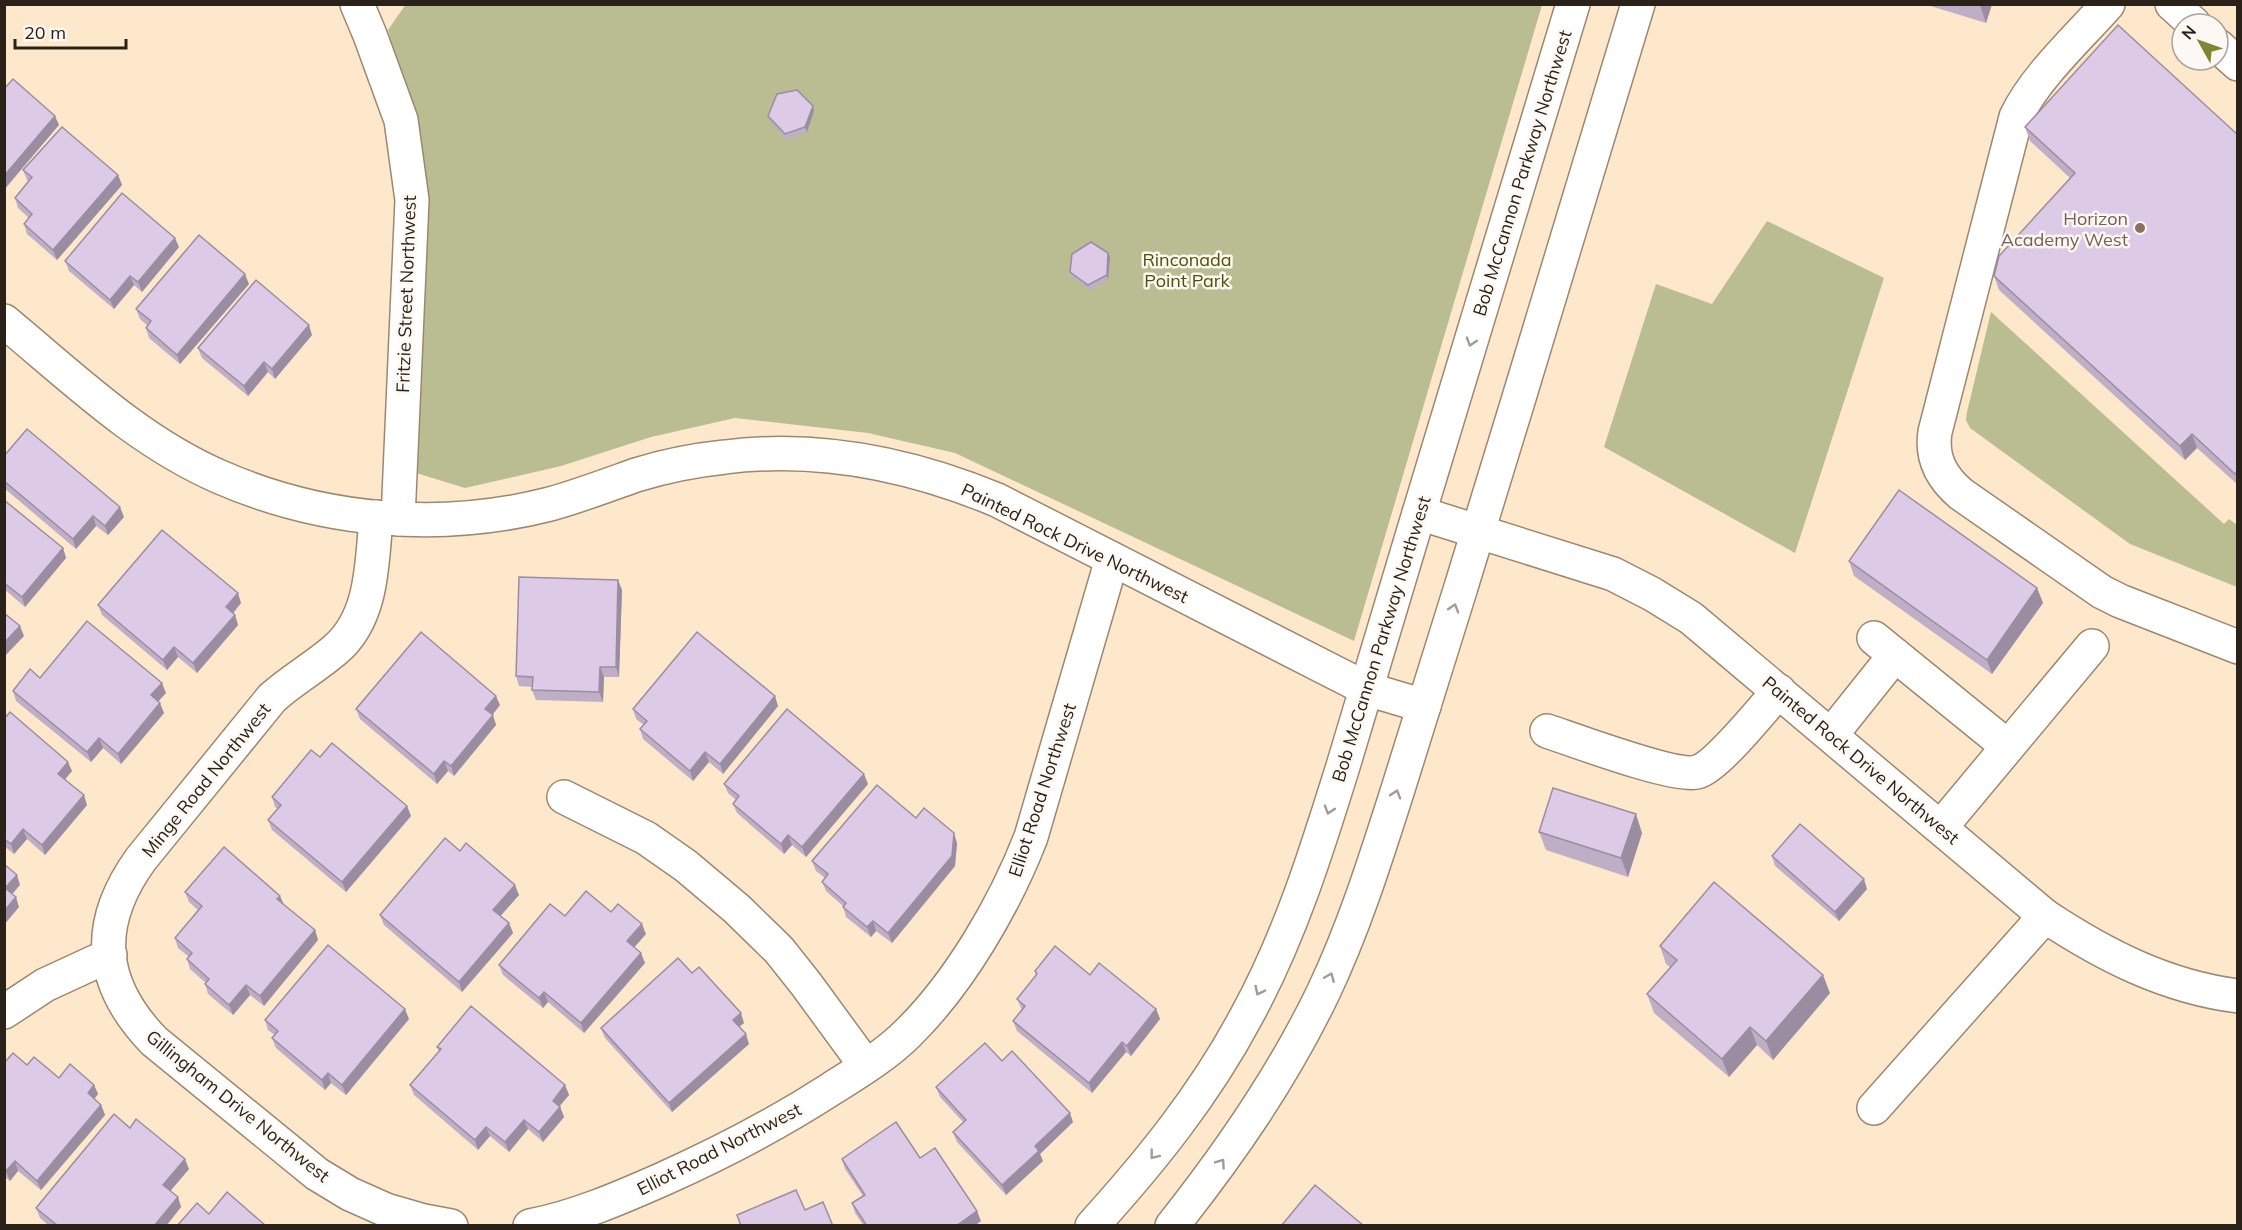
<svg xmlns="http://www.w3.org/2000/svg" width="2242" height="1230" font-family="Mulish,sans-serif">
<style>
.green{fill:#babc91}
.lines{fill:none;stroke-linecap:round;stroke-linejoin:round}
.minor-casing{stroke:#9d886f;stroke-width:36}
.minor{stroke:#fff;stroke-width:33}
.wall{fill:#beaec6}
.shaded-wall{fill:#9b8da1}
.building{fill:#ddcae6;stroke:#9b8da1;stroke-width:1.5}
.oneway{stroke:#9f9c97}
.education-dot{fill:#8d6e63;stroke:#fdf8f3;stroke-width:2}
.labels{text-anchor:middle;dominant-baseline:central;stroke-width:5;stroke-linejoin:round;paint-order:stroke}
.street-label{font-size:18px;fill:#2a2218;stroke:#fdf8f3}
.education-label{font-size:18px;fill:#785e54;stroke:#fdf8f3;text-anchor:end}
.park-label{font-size:18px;fill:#515100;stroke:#fdf8f3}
</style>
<rect width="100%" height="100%" fill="#fee8cc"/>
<!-- green -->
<g class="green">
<path d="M406 4 1542 5 1354 641 955 453 868 433 735 418 651 437 561 466 465 488 413 472 417 134 388 30Z"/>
<path d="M1767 221 1884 278 1795 553 1604 447 1656 284 1712 304Z"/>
<path d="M1991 312 2224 524 2229 519 2237 525V587L2130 544 1970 428 1966 420 1967 412Z"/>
</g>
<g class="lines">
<!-- minor casing -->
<g class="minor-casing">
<g id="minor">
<path d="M357 4 370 35 401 120 412 200 398 519"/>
<path d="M2108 4C2078 38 2035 77 2016 117L1935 432C1931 458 1941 477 1961 494L2102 592 2120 601 2238 647"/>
<path d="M2172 4 2194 24"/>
<path d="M2218 46 2238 64"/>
<path d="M4 321C73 378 137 441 220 477 323 522 441 532 550 504 579 496 608 485 636 475 665 466 696 460 725 457 820 445 910 464 997 500L1367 689 1424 706"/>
<path d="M1419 513 1613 574 1652 594 1691 618 2045 916C2104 955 2166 987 2238 996"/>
<path d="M376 517C372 563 373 618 335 650 314 668 292 680 272 698L141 859C94 924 98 983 154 1041L317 1174 350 1194 386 1210 424 1221 451 1226"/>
<path d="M1874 638 2007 746"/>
<path d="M1547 731C1574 740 1675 778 1697 772 1717 767 1763 708 1779 691"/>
<path d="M1831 735 1895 655"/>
<path d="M564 797 646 838 686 866 737 909 779 950 806 984 866 1066"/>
<path d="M1941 827 2092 646"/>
<path d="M4 1012 45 985 110 955"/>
<path d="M1874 1108 2045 916"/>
<path d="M530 1226C576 1217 620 1198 663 1179 721 1153 777 1124 831 1089 858 1072 886 1055 908 1033 960 982 1005 904 1031 837L1112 559"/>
<path d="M1092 1226C1151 1161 1205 1094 1246 1017 1290 937 1317 850 1344 763 1367 687 1390 610 1413 533 1466 357 1520 181 1573 4"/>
<path d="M1172 1226C1230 1153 1282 1078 1323 993 1354 928 1376 858 1398 789 1419 721 1440 654 1461 587 1521 393 1579 199 1638 4"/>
</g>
</g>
<!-- minor -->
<use href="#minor" class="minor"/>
</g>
<!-- wall -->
<g class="wall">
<path d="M1924 4H1992L1986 23Z"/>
<path d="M813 106 814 111 807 132 786 140 770 121 768 116Z"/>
<path d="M2025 127 2238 135V485L2197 448 2185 460 1999 290 1994 276 2070 178 2030 141Z"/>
<path d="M23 170 118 175 122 185 57 260 27 234 24 224 29 218 18 208 15 198 29 181 27 180Z"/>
<path d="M179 247 142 292 134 285 114 309 69 271 65 261Z"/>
<path d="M1110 258 1108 280 1090 290 1072 277 1070 272Z"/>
<path d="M249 284 180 364 149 338 146 328 148 326 140 319 136 309Z"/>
<path d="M312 335 275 379 268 372 248 396 202 358 198 348Z"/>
<path d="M4 456 124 517 108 535 96 526 76 549 4 488Z"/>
<path d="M4 500 63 548 66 558 25 607 4 589Z"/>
<path d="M1849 561 2037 588 2043 603 1992 674 1854 576Z"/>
<path d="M618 580 622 590 619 677H604L603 702 536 700 532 690V687L519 686 516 676Z"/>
<path d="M241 603 233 614 235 615 238 625 197 673 178 657 167 670 102 615 98 605Z"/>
<path d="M40 678 166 693 158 701 164 713 121 764 103 748 91 762 16 701 13 691Z"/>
<path d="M500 705 492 715 496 725 454 776 448 771 437 784 360 719 356 709Z"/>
<path d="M778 706 723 774 709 762 693 781 643 739 640 729 644 725 636 719 633 709Z"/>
<path d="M4 719 72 771 65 779 87 805 45 855 27 839 14 854 4 846Z"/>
<path d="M724 784H868L806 857 792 845 784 854 737 813 733 804 736 800 728 793Z"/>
<path d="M272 797 407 806 411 816 346 892 272 830 268 820 278 809 275 807Z"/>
<path d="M916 818 957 843 955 866 892 943 876 931 871 937 846 917 843 906 826 891 822 882 825 878 816 871 812 861Z"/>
<path d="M1539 832 1642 833 1628 877 1546 850Z"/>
<path d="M460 851 519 895 500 916 509 923 513 933 462 992 384 925 380 915Z"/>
<path d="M1772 856 1867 889 1839 921 1775 866Z"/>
<path d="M185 892 283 904 315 930 318 940 264 1006 250 995 233 1015 208 994 205 984 206 983 190 969 187 959 189 957 178 948 175 938 198 910 189 902Z"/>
<path d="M611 912 646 934 634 947 645 963 584 1033 548 1002 543 1008 503 975 499 965 565 916Z"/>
<path d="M1660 946 1830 993 1773 1060 1757 1045 1729 1077 1654 1013 1647 994 1670 967 1666 964Z"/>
<path d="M1035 971 1090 975 1156 1009 1160 1019 1131 1056 1126 1052 1092 1093 1017 1031 1013 1021 1022 1010 1017 999 1036 975Z"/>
<path d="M409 1019 346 1095 331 1083 325 1090 276 1048 272 1038 275 1035 268 1030 265 1020Z"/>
<path d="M744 1023 739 1027 749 1044 672 1112 605 1038 601 1028Z"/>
<path d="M437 1047 565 1085 569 1095 560 1106 564 1117 543 1142 528 1129 509 1152 490 1136 478 1150 414 1095 410 1085 439 1052Z"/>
<path d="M1002 1061 1073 1122 1040 1154 1043 1161 1006 1195 957 1142 953 1132 963 1122 940 1097 936 1087Z"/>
<path d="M4 1063 27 1065 59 1078 94 1085 98 1094 94 1099 101 1105 105 1115 41 1190 18 1171 10 1181 4 1176Z"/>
<path d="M920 1158 981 1221 974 1226H864L855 1213 852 1203 863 1196 845 1169 842 1159Z"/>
<path d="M189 1169 170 1191 178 1197 181 1207 166 1226H49L40 1218 36 1208Z"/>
</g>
<!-- shaded-wall -->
<g class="shaded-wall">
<path d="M1992 4 1986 23 1980 5Z"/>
<path d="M813 106 814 111 807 132 805 127Z"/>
<path d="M55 116 59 125 4 190V176Z"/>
<path d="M118 175 122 185 57 260 53 250Z"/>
<path d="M175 238 179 247 142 292 138 282Z"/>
<path d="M1108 253 1110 258 1108 280 1107 275Z"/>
<path d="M245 274 249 284 180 364 177 355Z"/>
<path d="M130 276 134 285 114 309 110 300Z"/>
<path d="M309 325 312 335 275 379 272 369Z"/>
<path d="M264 362 268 372 248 396 244 386Z"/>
<path d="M2192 434 2197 448 2185 460 2180 446Z"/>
<path d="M120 507 124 517 108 535 105 526Z"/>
<path d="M93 516 96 526 76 549 73 539Z"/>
<path d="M63 548 66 558 25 607 22 597Z"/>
<path d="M618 580 622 590 619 677 616 667Z"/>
<path d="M2037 588 2043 603 1992 674 1987 660Z"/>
<path d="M238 593 241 603 229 617 226 607Z"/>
<path d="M235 615 238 625 197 673 193 663Z"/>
<path d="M20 626 24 636 4 657V643Z"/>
<path d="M174 647 178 657 167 670 163 660Z"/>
<path d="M600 667 604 677 603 702 599 692Z"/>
<path d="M162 683 166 693 155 705 151 695Z"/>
<path d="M496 696 500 705 489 719 485 709Z"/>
<path d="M775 696 778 706 723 774 720 764Z"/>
<path d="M160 703 164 713 121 764 118 754Z"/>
<path d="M493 715 496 725 454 776 451 766Z"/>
<path d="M99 738 103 748 91 762 87 752Z"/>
<path d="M705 752 709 762 693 781 690 771Z"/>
<path d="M444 761 448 771 437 784 434 774Z"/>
<path d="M68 762 72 771 62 783 58 774Z"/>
<path d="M864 774 868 784 806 857 802 847Z"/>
<path d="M84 795 87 805 45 855 42 845Z"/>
<path d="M407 806 411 816 346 892 342 882Z"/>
<path d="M1636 814 1642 833 1628 877 1621 858Z"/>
<path d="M23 829 27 839 14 854 11 844Z"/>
<path d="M954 833 957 843 955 866 892 943 888 933Z"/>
<path d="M788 835 792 845 784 854 781 844Z"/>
<path d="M17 875 20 885 9 898 5 888Z"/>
<path d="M1864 879 1867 889 1839 921 1835 912Z"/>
<path d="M515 885 519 895 497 920 493 910Z"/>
<path d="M280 896 284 905 277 899Z"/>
<path d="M16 897 19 907 4 925V911Z"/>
<path d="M873 921 876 931 871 937 867 927Z"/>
<path d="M509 923 513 933 462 992 459 982Z"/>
<path d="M642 924 646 934 631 951 627 941Z"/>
<path d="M315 930 318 940 264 1006 260 996Z"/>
<path d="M641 953 645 963 584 1033 581 1023Z"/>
<path d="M1823 975 1830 993 1773 1060 1766 1041Z"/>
<path d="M246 985 250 995 233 1015 229 1005Z"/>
<path d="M544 992 548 1002 543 1008 539 998Z"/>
<path d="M405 1009 409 1019 346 1095 342 1085Z"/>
<path d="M1156 1009 1160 1019 1131 1056 1127 1046Z"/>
<path d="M741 1013 744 1023 736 1029 733 1020Z"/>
<path d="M1750 1027 1757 1045 1729 1077 1722 1059Z"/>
<path d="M746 1034 749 1044 672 1112 669 1103Z"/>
<path d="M1122 1042 1126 1052 1092 1093 1089 1083Z"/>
<path d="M328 1073 331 1083 325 1090 322 1080Z"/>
<path d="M94 1085 98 1094 91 1103 88 1093Z"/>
<path d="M565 1085 569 1095 556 1110 553 1101Z"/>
<path d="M101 1105 105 1115 41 1190 37 1181Z"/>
<path d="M560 1107 564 1117 543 1142 539 1132Z"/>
<path d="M1070 1113 1073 1122 1040 1154 1043 1161 1006 1195 1002 1185 1035 1146Z"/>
<path d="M524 1120 528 1129 509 1152 505 1142Z"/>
<path d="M486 1127 490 1136 478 1150 475 1140Z"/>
<path d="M185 1159 189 1169 167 1195 163 1185Z"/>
<path d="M15 1161 18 1171 10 1181 6 1171Z"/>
<path d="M178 1197 181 1207 166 1226H154Z"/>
<path d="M977 1211 981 1221 974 1226H956Z"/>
</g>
<!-- building -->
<g class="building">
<path d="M2118 25 2238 135V471L2235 474 2192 434 2180 446 1994 276 1999 256 2075 173 2025 127Z"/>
<path d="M13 79 55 116 4 176V89Z"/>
<path d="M797 90 813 106 805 127 785 134 768 116 777 94Z"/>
<path d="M62 127 118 175 53 250 24 224 32 214 15 198 32 177 23 170Z"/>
<path d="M122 193 175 238 138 282 130 276 110 300 65 261Z"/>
<path d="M199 235 245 274 177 355 146 328 151 321 136 309Z"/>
<path d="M1091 242 1108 253 1107 275 1088 285 1070 272 1072 254Z"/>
<path d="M256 280 309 325 272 369 264 362 244 386 198 348Z"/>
<path d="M27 429 120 507 105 526 93 516 73 539 4 481V456Z"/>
<path d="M1899 490 2037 588 1987 660 1849 561Z"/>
<path d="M4 500 63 548 22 597 4 583Z"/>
<path d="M162 530 238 593 226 607 235 615 193 663 174 647 163 660 98 605Z"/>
<path d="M519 577 618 580 616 667H600L599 692 532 690 533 677 516 676Z"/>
<path d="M4 613 20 626 4 643Z"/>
<path d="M87 621 162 683 151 695 160 703 118 754 99 738 87 752 13 691 30 669 40 678Z"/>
<path d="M421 632 496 696 485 709 493 715 451 766 444 761 434 774 356 709Z"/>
<path d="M697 632 775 696 720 764 705 752 690 771 640 729 647 721 633 709Z"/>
<path d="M787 709 864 774 802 847 788 835 781 844 733 804 739 796 724 784Z"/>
<path d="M10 712 68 762 58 774 84 795 42 845 23 829 11 844 4 839V719Z"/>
<path d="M332 743 407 806 342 882 268 820 281 805 272 797 311 750 320 757Z"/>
<path d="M877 785 916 818 924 808 954 833 952 856 888 933 873 921 867 927 843 907 846 903 822 882 828 874 812 861Z"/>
<path d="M1553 788 1636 814 1621 858 1539 832Z"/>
<path d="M1800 824 1864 879 1835 912 1772 856Z"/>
<path d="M445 838 460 851 466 843 515 885 493 910 509 923 459 982 380 915Z"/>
<path d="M224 847 280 896 277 899 315 930 260 996 246 985 229 1005 205 984 209 979 187 959 192 953 175 938 202 906 185 892Z"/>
<path d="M4 864 17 875 5 888 16 897 4 911Z"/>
<path d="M1714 882 1823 975 1766 1041 1750 1027 1722 1059 1647 994 1677 960 1660 946Z"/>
<path d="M586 891 611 912 618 904 642 924 627 941 641 953 581 1023 544 992 539 998 499 965 550 904 565 916Z"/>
<path d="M328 945 405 1009 342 1085 328 1073 322 1080 272 1038 278 1031 265 1020Z"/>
<path d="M1055 946 1090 975 1099 963 1156 1009 1127 1046 1122 1042 1089 1083 1013 1021 1025 1006 1017 999 1037 974 1035 971Z"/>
<path d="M678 958 692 973 699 967 741 1013 733 1020 746 1034 669 1103 601 1028Z"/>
<path d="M471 1006 565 1085 553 1101 560 1107 539 1132 524 1120 505 1142 486 1127 475 1140 410 1085 441 1049 437 1047Z"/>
<path d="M985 1043 1002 1061 1012 1051 1070 1113 1035 1146 1039 1151 1002 1185 953 1132 966 1120 936 1087Z"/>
<path d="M13 1053 27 1065 34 1057 59 1078 70 1064 94 1085 88 1093 101 1105 37 1181 15 1161 6 1171 4 1169V1063Z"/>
<path d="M114 1114 130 1128 136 1119 185 1159 163 1185 178 1197 154 1226H58L36 1208Z"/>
<path d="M896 1122 920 1158 935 1148 977 1211 956 1226H867L852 1203 865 1195 842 1159Z"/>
<path d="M1315 1185 1364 1226H1281Z"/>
<path d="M796 1190 805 1210 823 1202 833 1226H741L737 1215Z"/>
<path d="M227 1192 266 1226H177L197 1203 209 1214Z"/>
</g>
<!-- one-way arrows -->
<defs><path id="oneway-chevron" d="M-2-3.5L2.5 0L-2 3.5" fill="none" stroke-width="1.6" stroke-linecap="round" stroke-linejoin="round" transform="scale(1.5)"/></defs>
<g class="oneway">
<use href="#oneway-chevron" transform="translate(1471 342) rotate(107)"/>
<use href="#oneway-chevron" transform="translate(1454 608) rotate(-73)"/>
<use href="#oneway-chevron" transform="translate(1396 794) rotate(-73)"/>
<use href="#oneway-chevron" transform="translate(1329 810) rotate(107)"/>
<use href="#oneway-chevron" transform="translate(1330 977) rotate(-67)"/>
<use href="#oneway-chevron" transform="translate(1259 991) rotate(116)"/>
<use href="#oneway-chevron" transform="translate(1154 1155) rotate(128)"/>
<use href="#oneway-chevron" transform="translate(1221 1163) rotate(-55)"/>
</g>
<!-- markers -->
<circle class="education-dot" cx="2140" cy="228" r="6"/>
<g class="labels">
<!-- street labels -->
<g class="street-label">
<text transform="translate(1522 173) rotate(-73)">Bob McCannon Parkway Northwest</text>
<text transform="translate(406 294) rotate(-88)">Fritzie Street Northwest</text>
<text transform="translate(1075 543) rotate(26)">Painted Rock Drive Northwest</text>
<text transform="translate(1381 639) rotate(-73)">Bob McCannon Parkway Northwest</text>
<text transform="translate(1861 760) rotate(40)">Painted Rock Drive Northwest</text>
<text transform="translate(206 780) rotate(-51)">Minge Road Northwest</text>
<text transform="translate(1042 790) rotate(-72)">Elliot Road Northwest</text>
<text transform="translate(238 1106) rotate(39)">Gillingham Drive Northwest</text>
<text transform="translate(719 1149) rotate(-27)">Elliot Road Northwest</text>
</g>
<!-- education labels -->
<g class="education-label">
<text x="2128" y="218">Horizon<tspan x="2128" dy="21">Academy West</tspan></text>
</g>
<!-- park labels -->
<g class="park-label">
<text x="1187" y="259">Rinconada<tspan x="1187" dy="21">Point Park</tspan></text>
</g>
</g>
<!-- border -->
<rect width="2242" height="1230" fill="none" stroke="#2a2218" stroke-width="12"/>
<!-- north arrow -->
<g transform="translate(2200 42) rotate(310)"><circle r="28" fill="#fdf8f3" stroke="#a9a29b" stroke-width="1.5"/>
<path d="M0-4.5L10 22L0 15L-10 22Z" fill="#7f8530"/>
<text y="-9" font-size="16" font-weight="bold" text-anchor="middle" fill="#2a2218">N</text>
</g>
<!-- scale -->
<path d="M15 39v9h111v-9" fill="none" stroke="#2a2218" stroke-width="3"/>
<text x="24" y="39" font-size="18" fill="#2a2218" stroke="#fdf8f3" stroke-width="4.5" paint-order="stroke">20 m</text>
</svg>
